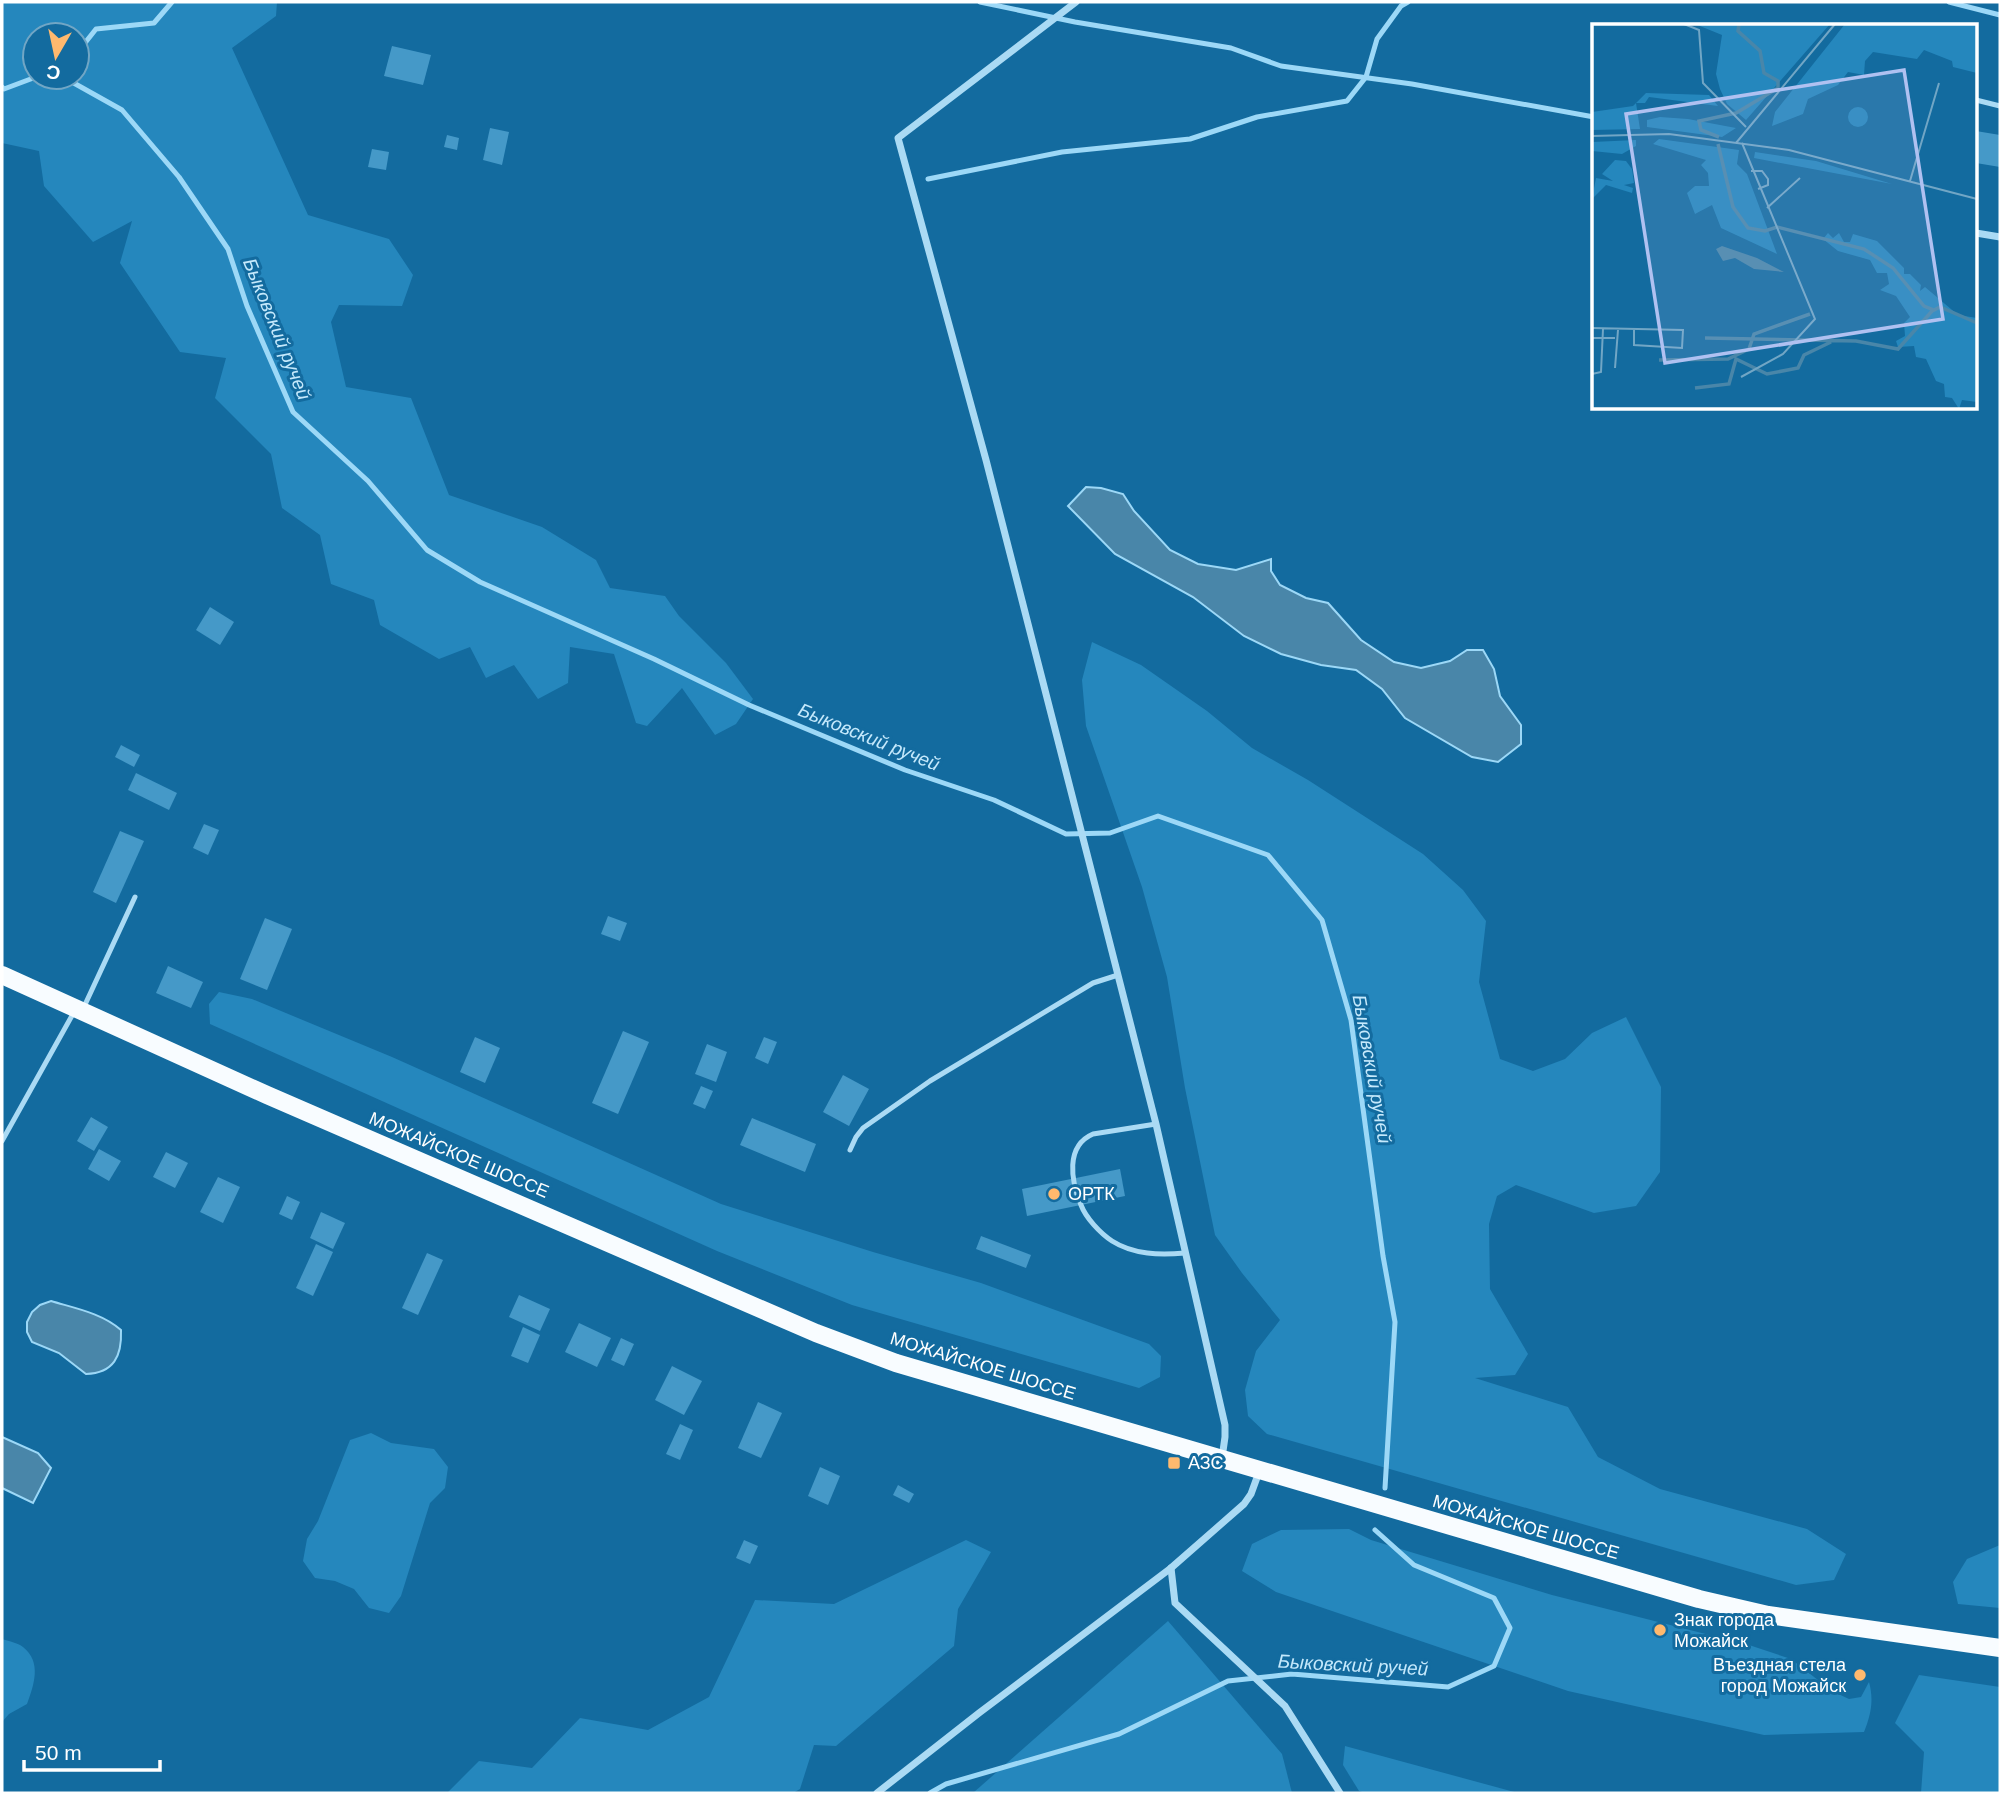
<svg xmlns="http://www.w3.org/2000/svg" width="2002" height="1795" font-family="Helvetica,sans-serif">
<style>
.green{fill:#2587bd;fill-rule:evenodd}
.water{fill:#4986a9;stroke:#9cd8f7;stroke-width:2}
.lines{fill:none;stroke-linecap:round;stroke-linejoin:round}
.stream{stroke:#9cd8f7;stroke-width:5}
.building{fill:#4599c8}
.service{stroke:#aadaf4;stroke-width:5}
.minor{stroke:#aadaf4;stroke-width:7}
.primary{stroke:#f8fcff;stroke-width:18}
.poi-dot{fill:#ffb96e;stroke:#136b9f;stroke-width:2.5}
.labels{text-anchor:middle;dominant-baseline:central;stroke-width:6;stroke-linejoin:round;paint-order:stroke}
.street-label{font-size:18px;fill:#fff;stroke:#136b9f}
.poi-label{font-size:18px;fill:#fff;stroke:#136b9f;text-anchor:start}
.water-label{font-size:19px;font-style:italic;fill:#c5e9fc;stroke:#136b9f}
.inset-river{fill:none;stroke:#4986a9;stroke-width:3.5}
.inset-road{fill:none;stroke:#71a6c5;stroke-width:2}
.view{fill:#b0c1f1;fill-opacity:0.15;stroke:#b0c1f1;stroke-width:3.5}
.inset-edge{fill:none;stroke:#fff;stroke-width:3.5}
</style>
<rect width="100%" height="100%" fill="#136b9f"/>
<!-- green -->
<g class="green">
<path d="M2 2H277L276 16 232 48 308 215 389 239 413 275 402 306 339 305 331 322 346 387 411 398 449 495 542 527 596 560 610 588 665 596 679 616 726 663 753 699 736 724 715 735 682 688 647 726 636 723 614 654 570 647 568 683 538 699 514 665 486 678 470 647 439 659 380 625 374 600 331 584 320 535 282 508 271 454 215 398 226 358 180 352 120 263 132 221 93 242 44 186 39 151 2 143ZM77 35V77H35V35Z"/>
<path d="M1092 642 1141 665 1207 711 1252 748 1308 780 1423 854 1463 890 1486 921 1479 982 1500 1059 1533 1071 1565 1059 1592 1033 1626 1017 1661 1087 1660 1172 1636 1206 1594 1213 1516 1185 1497 1196 1489 1224 1490 1289 1528 1354 1515 1375 1475 1378 1568 1407 1598 1457 1660 1489 1807 1529 1846 1554 1834 1580 1796 1585 1267 1434 1248 1416 1245 1390 1256 1351 1280 1320 1242 1273 1215 1235 1185 1088 1167 977 1142 887 1086 726 1082 680Z"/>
<path d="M219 992 252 999 392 1057 721 1204 873 1252 981 1283 1149 1344 1161 1356 1160 1377 1139 1388 852 1305 717 1251 210 1024 209 1004Z"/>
<path d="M371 1433 391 1443 434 1449 448 1467 445 1488 430 1503 401 1596 389 1613 369 1608 354 1589 335 1581 315 1578 303 1561 307 1539 318 1521 350 1440Z"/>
<path d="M1349 1529 1371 1540 1552 1595 1749 1645 1791 1659 1832 1691 1849 1699 1861 1697 1869 1682C1874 1700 1871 1715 1864 1732L1764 1735 1568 1691 1276 1592 1242 1571 1252 1544 1281 1530Z"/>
<path d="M966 1540 991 1552 958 1609 954 1646 836 1746 814 1745 800 1789 793 1793H447L479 1761 532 1768 580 1718 648 1730 709 1697 755 1600 834 1604Z"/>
<path d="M2000 1545V1608L1958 1604 1953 1582 1967 1559Z"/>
<path d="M1168 1621 1282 1754 1292 1793H973Z"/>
<path d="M2 1639C8 1641 18 1643 23 1647 42 1662 34 1685 27 1704L9 1714 2 1722Z"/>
<path d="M1919 1675 2000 1687V1793H1921L1924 1752 1895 1723Z"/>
<path d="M1345 1746 1518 1793H1365L1359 1791 1343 1765Z"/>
</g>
<!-- water -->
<g class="water">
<path d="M1086 487 1101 488 1123 494 1134 511 1170 550 1198 564 1236 570 1271 559V571L1280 585 1306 598 1328 603 1361 640 1394 662 1421 668 1450 661 1467 650H1483L1494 669 1500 696 1521 725V744L1498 762 1472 757 1405 718 1382 689 1356 670 1321 665 1281 654 1244 636 1193 597 1115 554 1068 506Z"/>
<path d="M51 1301C74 1308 102 1313 121 1330 122 1356 114 1373 86 1374L59 1353 32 1342 27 1332V1322L32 1312 40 1305Z"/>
<path d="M2 1437 38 1453 51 1468 33 1503 2 1488Z"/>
</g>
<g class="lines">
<!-- stream -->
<g class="stream">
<path d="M980 2 1075 22 1231 48 1281 66 1412 84 1594 117"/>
<path d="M1949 2 2000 15"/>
<path d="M77 53 96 29 154 23 172 2"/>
<path d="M63 77 122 110 179 177 228 249 247 306 293 412 368 481 427 550 480 582 654 659 749 705 905 770 994 800 1066 834 1110 833 1158 816 1268 855 1322 920 1351 1020 1383 1256 1395 1322 1385 1488"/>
<path d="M2 87 4 89 36 77"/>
<path d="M928 179 1062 152 1190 139 1257 117 1347 101 1366 77 1377 39 1401 6 1408 2"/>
<path d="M930 1793 946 1784 1119 1734 1228 1681 1292 1674 1448 1687 1494 1666 1510 1628 1494 1598 1414 1565 1375 1530"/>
</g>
</g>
<!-- building -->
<g class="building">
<path d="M392 46 431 55 423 85 384 76Z"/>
<path d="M490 128 509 132 502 165 483 160Z"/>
<path d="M1976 131 2000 135V167L1976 163Z"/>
<path d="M447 135 459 138 457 150 444 147Z"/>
<path d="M372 149 389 152 386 170 368 167Z"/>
<path d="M210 607 234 622 220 645 196 630Z"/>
<path d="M121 745 140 755 134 767 115 757Z"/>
<path d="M136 773 177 793 169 810 128 790Z"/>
<path d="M204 824 219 830 208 855 193 848Z"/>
<path d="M120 831 144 841 116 903 93 892Z"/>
<path d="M608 916 627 923 620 941 601 934Z"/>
<path d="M265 918 292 929 267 990 240 979Z"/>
<path d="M168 966 203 982 191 1008 156 993Z"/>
<path d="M623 1031 649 1042 618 1114 592 1103Z"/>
<path d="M475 1037 500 1048 485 1083 460 1072Z"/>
<path d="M764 1037 777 1042 768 1064 755 1058Z"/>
<path d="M707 1044 727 1052 716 1082 695 1074Z"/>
<path d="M843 1075 869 1089 849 1126 823 1112Z"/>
<path d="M701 1086 713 1091 705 1109 693 1104Z"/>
<path d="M91 1117 108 1127 94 1151 77 1141Z"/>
<path d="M752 1118 816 1144 805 1172 740 1145Z"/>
<path d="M99 1149 121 1161 109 1181 88 1169Z"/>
<path d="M166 1152 188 1163 175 1188 153 1177Z"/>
<path d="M1120 1169 1125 1196 1027 1216 1022 1189Z"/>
<path d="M218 1177 240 1187 223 1223 200 1212Z"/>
<path d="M287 1196 300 1202 292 1220 279 1214Z"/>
<path d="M321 1212 345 1223 333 1249 310 1238Z"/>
<path d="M981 1236 1031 1255 1026 1268 976 1249Z"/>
<path d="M316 1244 333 1252 313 1296 296 1288Z"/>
<path d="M427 1253 443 1260 418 1315 402 1308Z"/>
<path d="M519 1295 550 1309 540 1331 509 1317Z"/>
<path d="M579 1323 611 1338 597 1367 565 1352Z"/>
<path d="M523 1327 540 1335 528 1363 511 1356Z"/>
<path d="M621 1338 634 1344 624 1366 611 1360Z"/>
<path d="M672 1366 702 1381 684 1415 655 1400Z"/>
<path d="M758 1402 782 1413 761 1458 738 1448Z"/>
<path d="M680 1424 693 1430 680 1460 666 1454Z"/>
<path d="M820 1467 840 1476 828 1505 808 1496Z"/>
<path d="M898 1485 914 1494 909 1503 893 1495Z"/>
<path d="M744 1540 758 1546 750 1564 736 1558Z"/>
</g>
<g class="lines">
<!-- service -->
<g class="service">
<path d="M1976 100 2000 106"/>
<path d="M83 1009 135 897"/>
<path d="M1156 1124 1093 1134C1065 1146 1071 1181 1081 1205 1086 1218 1100 1233 1112 1241 1134 1255 1160 1255 1185 1253"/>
<path d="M2 1141 74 1012"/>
<path d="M850 1150 856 1137 863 1128 930 1081 1093 983 1118 975"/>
</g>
<!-- minor -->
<g class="minor">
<path d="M1076 2 898 138 986 460 1095 885 1156 1124 1225 1425V1437L1222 1458"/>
<path d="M1976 233 2000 237"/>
<path d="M1171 1568 1175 1603 1285 1706 1340 1793"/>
<path d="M877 1793 979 1713 1171 1568 1244 1504 1251 1494 1259 1472"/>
</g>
<!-- primary -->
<path class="primary" d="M2 975 267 1095 816 1333 896 1363 1699 1599 1768 1615 2000 1648"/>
</g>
<!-- markers -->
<g class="poi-dot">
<circle cx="1054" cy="1194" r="7"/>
<rect x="1167" y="1456" width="14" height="14" rx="3.5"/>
<circle cx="1660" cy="1630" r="7"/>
<circle cx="1860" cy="1675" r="7"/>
</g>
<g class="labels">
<!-- street labels -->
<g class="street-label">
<text transform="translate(459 1155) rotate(23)">МОЖАЙСКОЕ ШОССЕ</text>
<text transform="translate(983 1366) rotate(17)">МОЖАЙСКОЕ ШОССЕ</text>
<text transform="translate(1526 1527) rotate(16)">МОЖАЙСКОЕ ШОССЕ</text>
</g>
<!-- poi labels -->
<g class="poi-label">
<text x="1068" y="1194">ОРТК</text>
<text x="1188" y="1463">АЗС</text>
<text x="1674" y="1620">Знак города<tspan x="1674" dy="21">Можайск</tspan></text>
<text x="1846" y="1665" text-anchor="end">Въездная стела<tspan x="1846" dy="21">город Можайск</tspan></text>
</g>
<!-- water labels -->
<g class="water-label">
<text transform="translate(277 329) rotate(68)">Быковский ручей</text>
<text transform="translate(869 737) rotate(22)">Быковский ручей</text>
<text transform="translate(1372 1069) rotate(80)">Быковский ручей</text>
<text transform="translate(1353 1665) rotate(3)">Быковский ручей</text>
</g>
</g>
<!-- overview -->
<g transform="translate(1592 24)">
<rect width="385" height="385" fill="#136b9f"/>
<path d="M103 0H238L154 96 135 80 128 65 124 50 130 11ZM253 0H385V49L361 43 360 37 332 26 325 35 281 28 273 37 272 51 256 48 246 61 216 75 211 90 180 102 183 88ZM54 69 117 71 126 82 57 73 53 79H44L48 105 0 106V88L41 82ZM256 93a10 10 0 1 1 20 0a10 10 0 1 1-20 0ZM68 93 96 95 144 104 130 113 55 103V96ZM67 115 147 126 145 140 155 150 185 230 129 204 120 181 103 190 95 169 103 162H117L116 149 109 141 114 136 61 120ZM44 116V122L30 130 0 127V118ZM163 128 224 137 300 160 162 134ZM23 136 34 137 40 145 42 159 32 161 41 164 40 169 14 161 0 175 4 154 21 157 10 150ZM236 209 241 214 247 209 252 218H258L261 210 285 217 312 244V250H318L329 261 328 267 333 263 366 291 385 294V378L370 376 367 385 360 374 353 373 352 360 344 357 334 335 324 333 322 322 306 323 304 317 313 312 312 299 318 293 304 272 288 266 297 260 295 249H285L278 236 246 227 231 215Z" fill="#2587bd"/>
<path d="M130 222 165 234 192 248 162 245 143 234 131 237 124 225Z" fill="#4986a9"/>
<path class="inset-river" d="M127 113 109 106 107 97 144 89 186 64V57L172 49 168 27 146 7 147 0M126 120 141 183 156 204 173 207 185 203 272 225 301 244 332 282 342 286 348 283 385 299M113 314 264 317 306 325 341 286M67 336 136 335 157 325 162 310 218 290M103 364 137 360 144 335 175 350 206 344 212 331 239 318"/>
<path class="inset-road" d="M92 0 107 6 111 59 154 103M0 112 77 110 197 126 385 175M144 119 243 0M159 147H170L176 155V161L166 165M318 157 347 59M175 184 208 154M0 304 91 306 90 324 42 321V306M0 314H23M23 344 26 306M0 350 9 348 11 305M149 353 191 330 223 295 150 119"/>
<path class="view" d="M312 46 351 295 73 339 34 90Z"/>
<rect width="385" height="385" class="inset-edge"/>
</g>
<!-- border -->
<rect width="2002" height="1795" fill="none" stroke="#ffffff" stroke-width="7"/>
<!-- north arrow -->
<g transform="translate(56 56) rotate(189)"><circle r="33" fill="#136b9f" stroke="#71a6c5" stroke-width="2"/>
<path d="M0-5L12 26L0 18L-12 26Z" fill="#ffb96e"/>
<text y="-10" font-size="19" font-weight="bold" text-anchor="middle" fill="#ffffff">С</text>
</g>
<!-- scale -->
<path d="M24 1760v10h136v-10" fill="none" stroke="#ffffff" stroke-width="3.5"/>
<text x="35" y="1760" font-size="21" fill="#ffffff" stroke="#136b9f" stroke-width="5" paint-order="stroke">50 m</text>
</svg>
